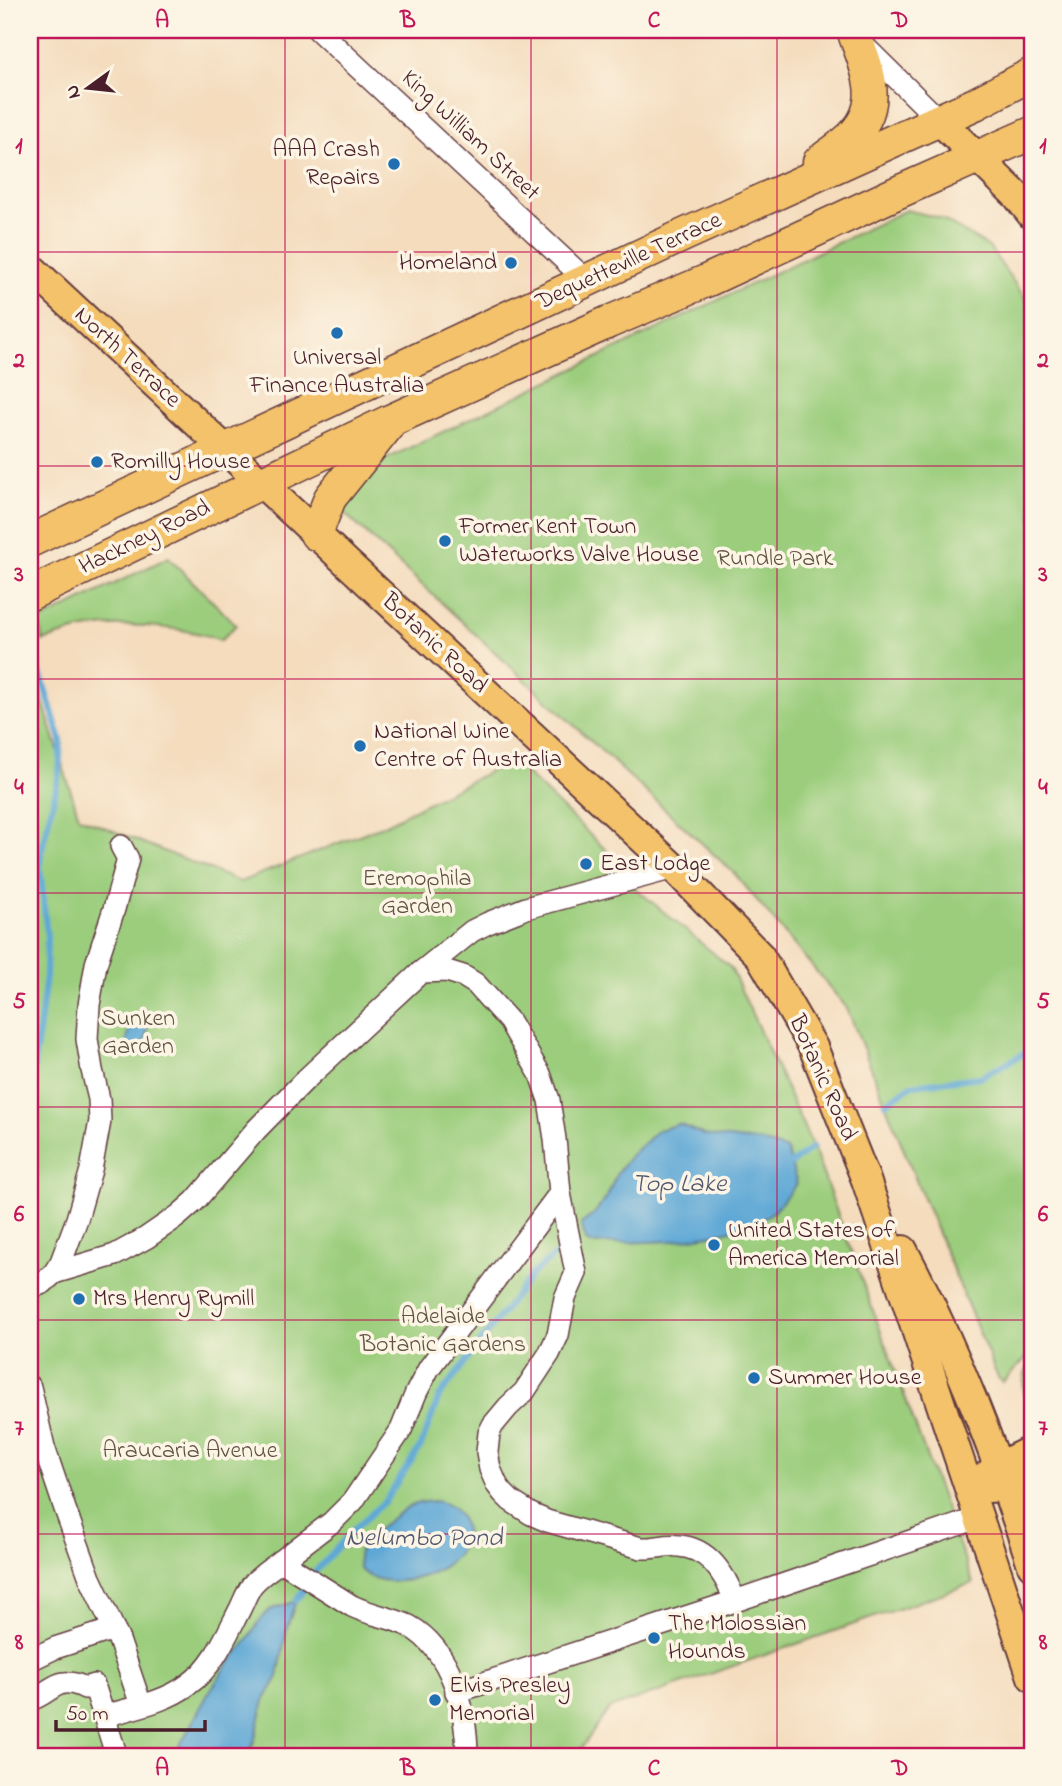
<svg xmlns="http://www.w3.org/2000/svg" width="1062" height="1786" font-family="'Indie Flower',sans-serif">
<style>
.green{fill:#9bcd7d;stroke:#727654;stroke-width:2}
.water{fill:#5ea8d6;stroke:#546480;stroke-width:2}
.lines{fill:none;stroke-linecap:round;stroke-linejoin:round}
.stream{stroke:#5ea8d6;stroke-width:6}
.minor-casing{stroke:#643b41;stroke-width:24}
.major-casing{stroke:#643b41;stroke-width:32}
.highway-casing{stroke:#643b41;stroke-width:35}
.minor{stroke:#fff;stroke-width:21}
.major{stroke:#f3c26a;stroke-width:28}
.highway{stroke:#f3c26a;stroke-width:32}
.grid{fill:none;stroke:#c2185b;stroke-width:2;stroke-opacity:0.55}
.poi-dot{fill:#1f6fb2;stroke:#fcf5e5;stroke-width:2.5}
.labels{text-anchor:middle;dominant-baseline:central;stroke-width:7;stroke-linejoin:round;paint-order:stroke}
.street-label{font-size:24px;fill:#4a1f2b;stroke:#fcf5e5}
.poi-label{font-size:24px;fill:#4a1f2b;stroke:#fcf5e5;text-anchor:start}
.park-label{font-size:24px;fill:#625344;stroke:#fcf5e5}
.water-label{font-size:26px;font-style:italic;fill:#52566f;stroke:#fcf5e5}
.neatline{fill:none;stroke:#c2185b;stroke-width:2.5}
.grid-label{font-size:23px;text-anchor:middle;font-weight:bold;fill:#c2185b}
</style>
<rect width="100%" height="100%" fill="#fcf5e5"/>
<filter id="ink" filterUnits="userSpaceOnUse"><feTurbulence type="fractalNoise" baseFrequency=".0143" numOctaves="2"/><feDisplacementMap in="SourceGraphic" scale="14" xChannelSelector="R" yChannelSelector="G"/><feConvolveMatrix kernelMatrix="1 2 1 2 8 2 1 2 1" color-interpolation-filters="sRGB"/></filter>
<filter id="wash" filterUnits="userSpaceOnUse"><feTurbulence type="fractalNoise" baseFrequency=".00686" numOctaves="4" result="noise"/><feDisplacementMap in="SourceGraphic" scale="28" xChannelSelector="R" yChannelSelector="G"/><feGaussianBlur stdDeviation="1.57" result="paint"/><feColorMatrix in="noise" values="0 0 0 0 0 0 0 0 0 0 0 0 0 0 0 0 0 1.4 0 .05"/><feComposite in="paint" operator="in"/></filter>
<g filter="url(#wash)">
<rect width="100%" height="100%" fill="#f4dcbd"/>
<!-- green -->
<g class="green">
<path d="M906 210 940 218 989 247 1032 308V1352L1003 1382 998 1378 920 1190 847 1008 735 874 341 510C343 493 372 471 386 459Z"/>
<path d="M169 557 171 560 236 625 221 640C181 626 126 622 85 629 71 631 56 637 43 641L39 621Z"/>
<path d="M31 664 79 817 240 882 382 826 512 760 631 874 635 888 731 968 813 1147 973 1583 609 1709 576 1756H30V665Z"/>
<path d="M1032 1359V1416C1023 1391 1018 1383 1032 1359Z"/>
</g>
<!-- water -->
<g class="water">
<path d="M136 1015 146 1016 145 1020 149 1021 144 1049 140 1048V1052L130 1051V1047L126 1046 131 1017 136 1018Z"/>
<path d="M679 1124 704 1135 762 1142 787 1150 797 1184 774 1211 755 1224 710 1235 673 1241 592 1244 586 1241 581 1224 593 1215 607 1197 617 1173 631 1155 658 1130Z"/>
<path d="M433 1501C445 1502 454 1506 460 1517 488 1562 395 1602 359 1569 358 1563 357 1557 359 1552 366 1536 400 1510 416 1504 421 1502 428 1502 433 1501Z"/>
<path d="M296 1601 287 1627 278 1677 264 1701 255 1739 248 1756H174L208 1694 225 1668 248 1640 263 1616 270 1610Z"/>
</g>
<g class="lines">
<!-- stream -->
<g class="stream">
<path d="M30 640 61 740 59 775 43 844 40 866 47 937 46 976 39 1032 30 1089"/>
<path d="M885 1104 912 1085 981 1077 1025 1053 1032 1050"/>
<path d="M787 1167 813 1147"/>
<path d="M296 1601 315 1572 354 1529 385 1501 421 1446 439 1397 532 1274 565 1247"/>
</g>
</g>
</g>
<g filter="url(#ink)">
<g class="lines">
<!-- minor casing -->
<g class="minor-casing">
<g id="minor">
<path d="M318 30 587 281"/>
<path d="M861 43 939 120"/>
<path d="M421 972 447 971 463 976 476 984 509 1021 540 1074 549 1100 555 1139 560 1193 576 1273 565 1298 558 1335 549 1354 524 1392 508 1407 493 1425 489 1433 487 1452 490 1469 497 1485 503 1493 511 1501 531 1514 547 1521 641 1548C654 1549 666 1544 679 1546 709 1548 726 1576 735 1601"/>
<path d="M54 1273 115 1255 146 1238 178 1216 195 1201 256 1130 304 1081 421 972 472 931 488 923 526 908 674 868"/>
<path d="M30 1288 43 1283 54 1273 61 1262 77 1219 91 1170 100 1121 99 1099 92 1070 87 1039 89 1005 96 964 114 909 128 859 121 846"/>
<path d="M30 1387 44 1447 65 1509 90 1578 119 1640 141 1705"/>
<path d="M30 1660 55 1648 114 1629"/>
<path d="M456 1692 735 1601 978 1518"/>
<path d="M30 1700C54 1692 56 1674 85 1688L94 1685 104 1716C132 1708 166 1702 189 1684 214 1666 226 1636 240 1609 244 1601 247 1592 252 1585 260 1575 271 1569 281 1561"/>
<path d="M104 1716 115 1751 108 1756"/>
<path d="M467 1756C467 1711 452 1650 409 1626 391 1617 370 1615 352 1606L281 1561 332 1522 353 1501 401 1430 416 1393 429 1368 560 1193"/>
</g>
</g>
<!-- major casing -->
<g class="major-casing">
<g id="major">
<path d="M939 120 1017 196 1032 215"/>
<path d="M30 267 674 868 760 956 813 1047 866 1180 1032 1677"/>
<path d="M903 1250C957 1351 997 1457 1032 1565"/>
<path d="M985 1477 999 1466 1032 1450"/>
<path d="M988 1488 1007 1487 1032 1478"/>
</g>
</g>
<!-- highway casing -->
<g class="highway-casing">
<g id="highway">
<path d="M819 162C830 153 844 145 854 134 883 104 868 70 855 36"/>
<path d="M316 534 330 498 387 427"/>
<path d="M30 541 684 235 975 104 1032 74"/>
<path d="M30 594 392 420 609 322 706 281 894 194 1032 133"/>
</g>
</g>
<!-- minor -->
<use href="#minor" class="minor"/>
<!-- major -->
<use href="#major" class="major"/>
<!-- highway -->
<use href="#highway" class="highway"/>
</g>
</g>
<!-- grid -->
<path class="grid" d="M285 30V1756M531 30V1756M777 30V1756M30 252H1032M30 466H1032M30 679H1032M30 893H1032M30 1107H1032M30 1320H1032M30 1534H1032"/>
<!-- markers -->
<g class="poi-dot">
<circle cx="394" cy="164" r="7"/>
<circle cx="511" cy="263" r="7"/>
<circle cx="337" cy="333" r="7"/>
<circle cx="97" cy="462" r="7"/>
<circle cx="445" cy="541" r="7"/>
<circle cx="360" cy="746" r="7"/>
<circle cx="586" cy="864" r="7"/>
<circle cx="714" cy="1245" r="7"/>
<circle cx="79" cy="1299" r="7"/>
<circle cx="754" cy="1378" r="7"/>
<circle cx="654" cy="1638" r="7"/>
<circle cx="435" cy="1700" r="7"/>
</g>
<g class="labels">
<!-- street labels -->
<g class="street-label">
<text transform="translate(470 136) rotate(43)">King William Street</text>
<text transform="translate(629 262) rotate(-25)">Dequetteville Terrace</text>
<text transform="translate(127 358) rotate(43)">North Terrace</text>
<text transform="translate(145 538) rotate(-26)">Hackney Road</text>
<text transform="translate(434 644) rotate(43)">Botanic Road</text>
<text transform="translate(822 1078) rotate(66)">Botanic Road</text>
</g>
<!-- poi labels -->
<g class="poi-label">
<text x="380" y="150" text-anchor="end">AAA Crash<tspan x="380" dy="28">Repairs</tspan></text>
<text x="497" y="263" text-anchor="end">Homeland</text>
<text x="337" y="358" text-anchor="middle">Universal<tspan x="337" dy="28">Finance Australia</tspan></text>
<text x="111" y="462">Romilly House</text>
<text x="459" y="527">Former Kent Town<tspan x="459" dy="28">Waterworks Valve House</tspan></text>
<text x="374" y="732">National Wine<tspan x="374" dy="28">Centre of Australia</tspan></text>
<text x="600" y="864">East Lodge</text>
<text x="728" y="1231">United States of<tspan x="728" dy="28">America Memorial</tspan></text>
<text x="93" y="1299">Mrs Henry Rymill</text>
<text x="768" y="1378">Summer House</text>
<text x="668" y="1624">The Molossian<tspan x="668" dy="28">Hounds</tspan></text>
<text x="449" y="1686">Elvis Presley<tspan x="449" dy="28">Memorial</tspan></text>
</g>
<!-- park labels -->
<g class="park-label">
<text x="775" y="559">Rundle Park</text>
<text x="417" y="879">Eremophila<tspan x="417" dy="28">Garden</tspan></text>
<text x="138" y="1019">Sunken<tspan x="138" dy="28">Garden</tspan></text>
<text x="443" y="1317">Adelaide<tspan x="443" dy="28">Botanic Gardens</tspan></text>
<text x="190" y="1451">Araucaria Avenue</text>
</g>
<!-- water labels -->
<g class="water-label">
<text x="679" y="1185">Top Lake</text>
<text x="424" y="1539">Nelumbo Pond</text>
</g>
</g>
<!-- margin -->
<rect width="1062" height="1786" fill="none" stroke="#fcf5e5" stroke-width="77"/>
<!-- north arrow -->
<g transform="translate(88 88) rotate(255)" stroke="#fcf5e5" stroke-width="5" paint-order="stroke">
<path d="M0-5L12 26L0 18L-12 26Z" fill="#4a1f2b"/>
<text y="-10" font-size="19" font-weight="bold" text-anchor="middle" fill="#4a1f2b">N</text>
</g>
<!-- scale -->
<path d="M56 1720v10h149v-10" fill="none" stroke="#4a1f2b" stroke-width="3.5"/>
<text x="66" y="1720" font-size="21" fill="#4a1f2b" stroke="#fcf5e5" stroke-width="5" paint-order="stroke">50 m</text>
<rect x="38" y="38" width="986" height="1710" class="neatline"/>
<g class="grid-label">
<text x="162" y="27">A</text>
<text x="408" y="27">B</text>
<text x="654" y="27">C</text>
<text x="900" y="27">D</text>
<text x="19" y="153">1</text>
<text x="1043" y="153">1</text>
<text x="19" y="367">2</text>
<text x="1043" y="367">2</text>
<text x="19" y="581">3</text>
<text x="1043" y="581">3</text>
<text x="19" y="794">4</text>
<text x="1043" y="794">4</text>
<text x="19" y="1008">5</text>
<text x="1043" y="1008">5</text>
<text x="19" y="1221">6</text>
<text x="1043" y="1221">6</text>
<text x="19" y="1435">7</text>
<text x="1043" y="1435">7</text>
<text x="19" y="1649">8</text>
<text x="1043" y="1649">8</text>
<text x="162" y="1775">A</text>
<text x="408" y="1775">B</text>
<text x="654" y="1775">C</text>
<text x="900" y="1775">D</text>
</g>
</svg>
